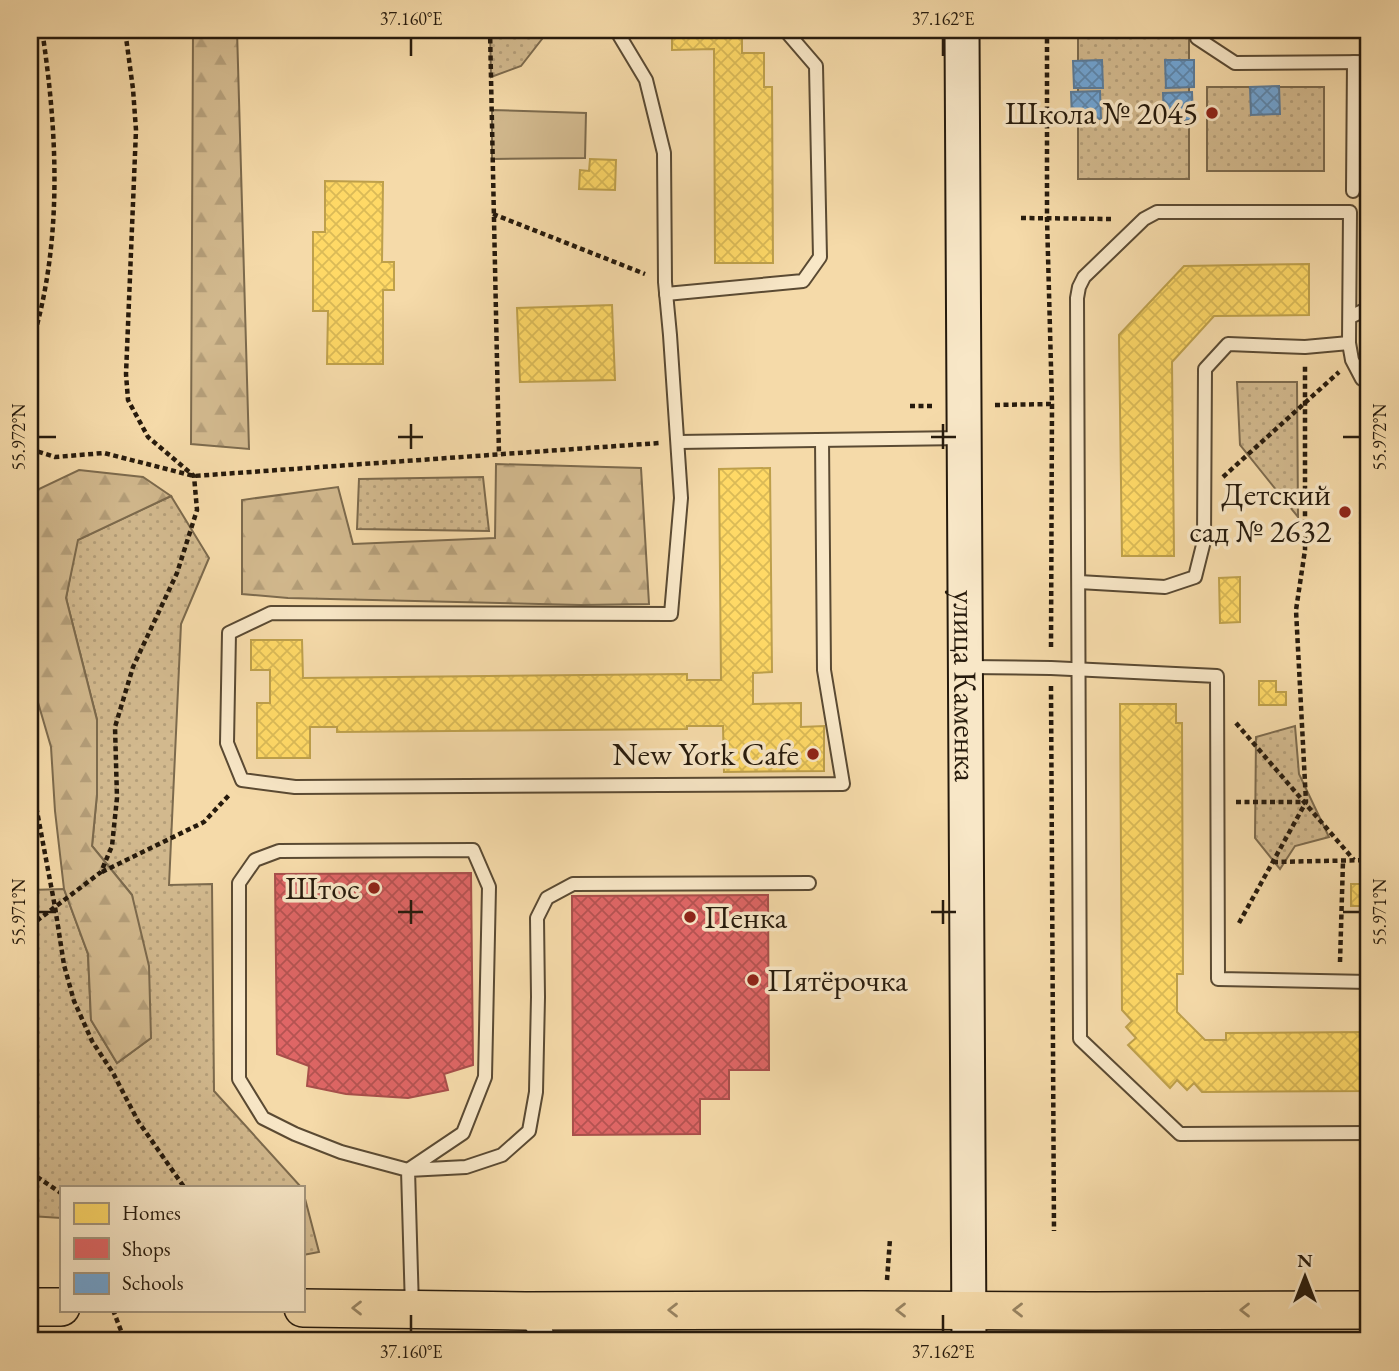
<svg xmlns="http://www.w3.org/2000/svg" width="1399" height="1371" font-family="'EB Garamond',serif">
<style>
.grass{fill:url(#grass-dots);stroke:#7c6a4d;stroke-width:2}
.forest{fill:url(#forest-firs);stroke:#7c6a4d;stroke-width:2}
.pitch{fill:#d2b98e;stroke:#7c6a4d;stroke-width:2}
.homes{fill:url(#homes-cross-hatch);stroke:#bea04b;stroke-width:2}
.shops{fill:url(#shops-cross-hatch);stroke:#a84f4b;stroke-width:2}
.schools{fill:url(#schools-cross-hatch);stroke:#597d9e;stroke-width:2}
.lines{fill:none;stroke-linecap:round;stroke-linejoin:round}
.lane-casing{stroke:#5a4a33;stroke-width:16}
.street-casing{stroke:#5a4a33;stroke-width:26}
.secondary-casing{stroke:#261a0c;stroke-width:37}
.primary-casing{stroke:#261a0c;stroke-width:40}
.path{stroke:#261a0c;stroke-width:4.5;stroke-dasharray:5 3.5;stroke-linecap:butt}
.lane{stroke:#f8e7c7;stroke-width:12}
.street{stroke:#f8e7c7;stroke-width:23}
.secondary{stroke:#f8e7c7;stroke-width:33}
.primary{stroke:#f5daa9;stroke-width:37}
.oneway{stroke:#988462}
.ticks{fill:none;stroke:#261a0c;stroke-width:2.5}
.poi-dot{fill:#8f2418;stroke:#f8e7c7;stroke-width:2.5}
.labels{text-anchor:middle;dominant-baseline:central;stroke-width:7;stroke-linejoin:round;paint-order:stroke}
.poi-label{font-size:32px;fill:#261a0c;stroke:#f8e7c7;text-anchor:end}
.street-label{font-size:32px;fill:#261a0c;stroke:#f8e7c7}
.neatline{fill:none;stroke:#261a0c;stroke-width:2.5}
.ticks-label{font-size:18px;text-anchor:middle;fill:#261a0c}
</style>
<defs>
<pattern id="grass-dots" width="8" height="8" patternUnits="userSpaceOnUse" patternTransform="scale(1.75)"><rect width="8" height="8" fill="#d2b98e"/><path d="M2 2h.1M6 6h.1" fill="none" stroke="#b49e79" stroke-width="1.8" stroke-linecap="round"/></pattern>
<pattern id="forest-firs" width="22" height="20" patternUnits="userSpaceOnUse" patternTransform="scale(1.75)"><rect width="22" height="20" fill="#d2b98e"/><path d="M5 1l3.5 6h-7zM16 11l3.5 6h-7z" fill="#b49e79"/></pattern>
<pattern id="homes-cross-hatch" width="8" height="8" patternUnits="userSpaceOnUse" patternTransform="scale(1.75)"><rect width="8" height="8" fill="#ffd966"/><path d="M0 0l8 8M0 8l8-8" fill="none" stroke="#daba57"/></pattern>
<pattern id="shops-cross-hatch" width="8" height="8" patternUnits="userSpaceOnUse" patternTransform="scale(1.75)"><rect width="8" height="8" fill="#e06666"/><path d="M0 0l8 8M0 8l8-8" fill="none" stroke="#b55352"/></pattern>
<pattern id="schools-cross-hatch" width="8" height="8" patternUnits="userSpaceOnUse" patternTransform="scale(1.75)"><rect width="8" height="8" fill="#6fa8dc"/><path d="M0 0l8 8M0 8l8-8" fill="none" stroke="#5b88b1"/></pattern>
</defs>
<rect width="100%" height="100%" fill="#f5daa9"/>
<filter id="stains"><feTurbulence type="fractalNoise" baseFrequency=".00286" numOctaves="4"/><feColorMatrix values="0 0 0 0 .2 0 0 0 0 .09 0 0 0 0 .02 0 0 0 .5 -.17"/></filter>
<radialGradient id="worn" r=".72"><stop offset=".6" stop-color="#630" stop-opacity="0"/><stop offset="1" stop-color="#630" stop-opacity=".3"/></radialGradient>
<!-- grass -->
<g class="grass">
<path d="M490 30H541L542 39 521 66 491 77Z"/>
<rect x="1078" y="31" width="111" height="148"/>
<rect x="1207" y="87" width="117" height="84"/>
<path d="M1237 382H1297L1298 517 1240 445Z"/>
<path d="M483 477 489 531 357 529 359 479Z"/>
<path d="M171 496 209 558 181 624 169 885 212 884 214 1091 301 1187H61V1218L30 1216V890L64 889 88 954 91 1020 117 1063 151 1038 132 895 92 846 97 794V720L66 598 77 540Z"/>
<path d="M1295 726 1299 774 1329 837 1295 846 1280 869 1255 838 1256 737Z"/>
<path d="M303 1191 319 1252 303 1255Z"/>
</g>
<!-- forest -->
<g class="forest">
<path d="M193 30H237L249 449 191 444Z"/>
<path d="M496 464 641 468 649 604 581 605 288 598 242 594V500L338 487 353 544 495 538Z"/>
<path d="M79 470 143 477 171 496 78 540 66 598 97 720V794L92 846 132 895 149 966 151 1038 117 1063 91 1020 88 954 64 889 55 811 51 747 30 675V505L39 489Z"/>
</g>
<!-- pitch -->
<path class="pitch" d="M492 110 586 113 585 158 492 159Z"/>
<!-- homes -->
<g class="homes">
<path d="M672 30H742V53H764V87H772L773 263H715L714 49 672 50Z"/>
<path d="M590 159 616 160 615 190 579 189 580 170 589 171Z"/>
<path d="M325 181 383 182 382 262H394V290H383V364H327L328 311H313V232H325Z"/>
<path d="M1309 264V315L1214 316 1172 362 1174 556H1122L1119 335 1184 266Z"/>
<path d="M612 305 615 380 520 382 517 308Z"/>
<path d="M770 468 772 672 753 673V704L801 703V727L824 726V771L724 772 723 726H687V729L337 732V727H310V758H257V703H270V670H251V640H302L303 678 687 674V680H721L719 469Z"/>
<path d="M1240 577V622L1220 623 1219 578Z"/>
<path d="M1259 681H1276V692H1286V705H1259Z"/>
<path d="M1120 704H1176V723H1182L1183 974H1177V1012L1205 1040H1226V1033L1369 1032V1091L1202 1092 1194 1083 1187 1090 1177 1080 1170 1088 1128 1045 1136 1038 1126 1027 1132 1021 1122 1010Z"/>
<rect x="1351" y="884" width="18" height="22"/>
</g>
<!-- shops -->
<g class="shops">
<path d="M471 873 473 1065 444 1074 448 1090 408 1098 346 1094 307 1086 309 1066 277 1054 275 874Z"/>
<path d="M768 895 769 1070H729V1099H700V1134L573 1135 572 896Z"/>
</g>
<!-- schools -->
<g class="schools">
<path d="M1102 60 1103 88H1074L1073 61Z"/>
<path d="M1165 60H1194V87L1166 88Z"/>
<path d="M1279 86 1280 114 1251 115 1250 87Z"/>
<path d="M1100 91 1101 119H1072L1071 92Z"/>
<path d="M1192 92 1193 120 1164 121 1163 93Z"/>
<path d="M1369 533V552L1360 543Z"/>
</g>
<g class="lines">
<!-- lane casing -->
<g class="lane-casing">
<g id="lane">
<path d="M616 30 646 80 664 153 665 282 670 335 681 498 671 614 271 613 229 633 227 743 242 780 295 787 843 784 824 670 822 440"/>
<path d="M1197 30V38L1235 63 1369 62"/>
<path d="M1353 191 1354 62"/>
<path d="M666 294 803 281 820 257 816 66 785 30"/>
<path d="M1350 317 1369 308"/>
<path d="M1362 379 1352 360 1349 343 1350 212H1157L1144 219 1084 277 1079 287 1077 298 1080 1039 1180 1134 1369 1133"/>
<path d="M678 442 964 438"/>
<path d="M1079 582 1165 587 1195 577 1204 541 1205 369 1228 344 1305 347 1349 343"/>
<path d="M968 667 1051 668 1217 676 1218 979 1369 982"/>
<path d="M412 1308 408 1170 463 1133 485 1077 489 887 473 850 279 851 255 860 239 883V1079L263 1118 295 1134 341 1152 408 1170 466 1167 502 1155 529 1131 536 1092 538 997 537 918 547 898 573 884 809 883"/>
</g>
</g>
<!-- street casing -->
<g class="street-casing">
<path id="street" d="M526 1311C535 1320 541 1328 543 1341"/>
</g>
<!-- secondary casing -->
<g class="secondary-casing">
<g id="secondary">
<path id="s1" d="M962 30 969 1341"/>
</g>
</g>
<!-- primary casing -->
<g class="primary-casing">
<g id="primary">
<path d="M30 1307H61"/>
<path d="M303 1308 526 1311 862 1310 1095 1311 1369 1310"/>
</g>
</g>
<!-- path -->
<g class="path">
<path d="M490 30 499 455"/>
<path d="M1047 30V218L1052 404 1051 649"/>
<path d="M493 214 645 274"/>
<path d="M1021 218 1114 219"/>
<path d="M30 349C63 247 58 135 42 30"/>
<path d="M995 405 1053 404"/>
<path d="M910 406H934"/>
<path d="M30 449 55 457 104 453 194 476 659 443"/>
<path d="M1223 477 1339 372"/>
<path d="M1051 686 1054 1231"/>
<path d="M1236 723 1354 860"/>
<path d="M30 774 55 907 64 965 74 1001 92 1041 113 1073 138 1121 184 1187"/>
<path d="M1236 802H1305"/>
<path d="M1273 862 1369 860"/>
<path d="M102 872 204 822 230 794"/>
<path d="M1239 923 1306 802 1296 610 1305 550V365"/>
<path d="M30 926 101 872 112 846 117 798 115 727 133 667 177 573 197 510 194 476 148 437 128 400 126 374 136 130 133 89 125 30"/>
<path d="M1340 962 1343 861"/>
<path d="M30 1172 61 1193"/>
<path d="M887 1280 890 1239"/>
<path d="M113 1310 125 1341"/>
</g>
<!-- lane -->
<use href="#lane" class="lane"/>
<!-- street -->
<use href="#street" class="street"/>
<!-- secondary -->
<use href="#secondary" class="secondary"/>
<!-- primary -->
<use href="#primary" class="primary"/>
</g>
<!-- one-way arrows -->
<defs><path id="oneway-chevron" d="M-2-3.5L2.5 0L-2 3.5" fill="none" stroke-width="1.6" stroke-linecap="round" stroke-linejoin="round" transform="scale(1.75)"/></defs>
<g class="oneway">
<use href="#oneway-chevron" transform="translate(357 1308) rotate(-180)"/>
<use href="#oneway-chevron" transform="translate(673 1310) rotate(180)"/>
<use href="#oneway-chevron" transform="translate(901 1310) rotate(-180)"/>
<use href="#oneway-chevron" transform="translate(1018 1310) rotate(-180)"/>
<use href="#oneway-chevron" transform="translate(1245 1310) rotate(180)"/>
</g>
<!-- ticks -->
<path class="ticks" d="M411 38V56M943 38V56M411 424V449M943 424V449M38 437H56M398 437H423M931 437H956M1343 437H1360M411 900V924M943 900V924M38 912H56M398 912H423M931 912H956M1343 912H1360M411 1315V1332M943 1315V1332"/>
<!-- markers -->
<g class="poi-dot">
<circle cx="1212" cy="113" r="7"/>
<circle cx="1345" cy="512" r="7"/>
<circle cx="813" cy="754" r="7"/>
<circle cx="374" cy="888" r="7"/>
<circle cx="690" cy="917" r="7"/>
<circle cx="753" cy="980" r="7"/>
</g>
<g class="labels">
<!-- poi labels -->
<g class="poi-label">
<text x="1198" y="113">Школа № 2045</text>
<text x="1331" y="494">Детский<tspan x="1331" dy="37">сад № 2632</tspan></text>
<text x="799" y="754">New York Cafe</text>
<text x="360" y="888">Штос</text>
<text x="704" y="917" text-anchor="start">Пенка</text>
<text x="767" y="980" text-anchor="start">Пятёрочка</text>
</g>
<!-- street labels -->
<g class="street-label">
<text stroke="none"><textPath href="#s1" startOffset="656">улица Каменка</textPath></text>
</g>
</g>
<!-- margin -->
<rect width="1399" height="1371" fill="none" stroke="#f5daa9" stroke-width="77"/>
<!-- legend -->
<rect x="60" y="1186" width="245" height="126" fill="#f8e7c7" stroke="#a4957c" stroke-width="2"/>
<rect x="74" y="1203" width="35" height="21" fill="#ffd966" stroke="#a4957c" stroke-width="2"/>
<text x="122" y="1220" font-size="21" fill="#261a0c">Homes</text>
<rect x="74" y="1238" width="35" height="21" fill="#e06666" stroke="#a4957c" stroke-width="2"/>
<text x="122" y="1256" font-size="21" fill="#261a0c">Shops</text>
<rect x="74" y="1273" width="35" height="21" fill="#6fa8dc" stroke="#a4957c" stroke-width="2"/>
<text x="122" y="1290" font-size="21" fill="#261a0c">Schools</text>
<!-- north arrow -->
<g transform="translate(1305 1277)" stroke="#f8e7c7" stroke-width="5" paint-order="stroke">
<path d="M0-5L12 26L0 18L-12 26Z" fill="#261a0c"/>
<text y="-10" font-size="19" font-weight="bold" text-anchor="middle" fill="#261a0c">N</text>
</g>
<rect x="38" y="38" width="1322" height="1294" class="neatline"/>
<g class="ticks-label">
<text x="411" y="25">37.160°E</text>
<text x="943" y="25">37.162°E</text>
<text transform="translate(19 437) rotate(-90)" y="6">55.972°N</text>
<text transform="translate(1380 437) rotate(-90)" y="6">55.972°N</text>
<text transform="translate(19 912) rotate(-90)" y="6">55.971°N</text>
<text transform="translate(1380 912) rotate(-90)" y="6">55.971°N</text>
<text x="411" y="1358">37.160°E</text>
<text x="943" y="1358">37.162°E</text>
</g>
<rect width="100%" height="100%" filter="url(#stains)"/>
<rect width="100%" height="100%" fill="url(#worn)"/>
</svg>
